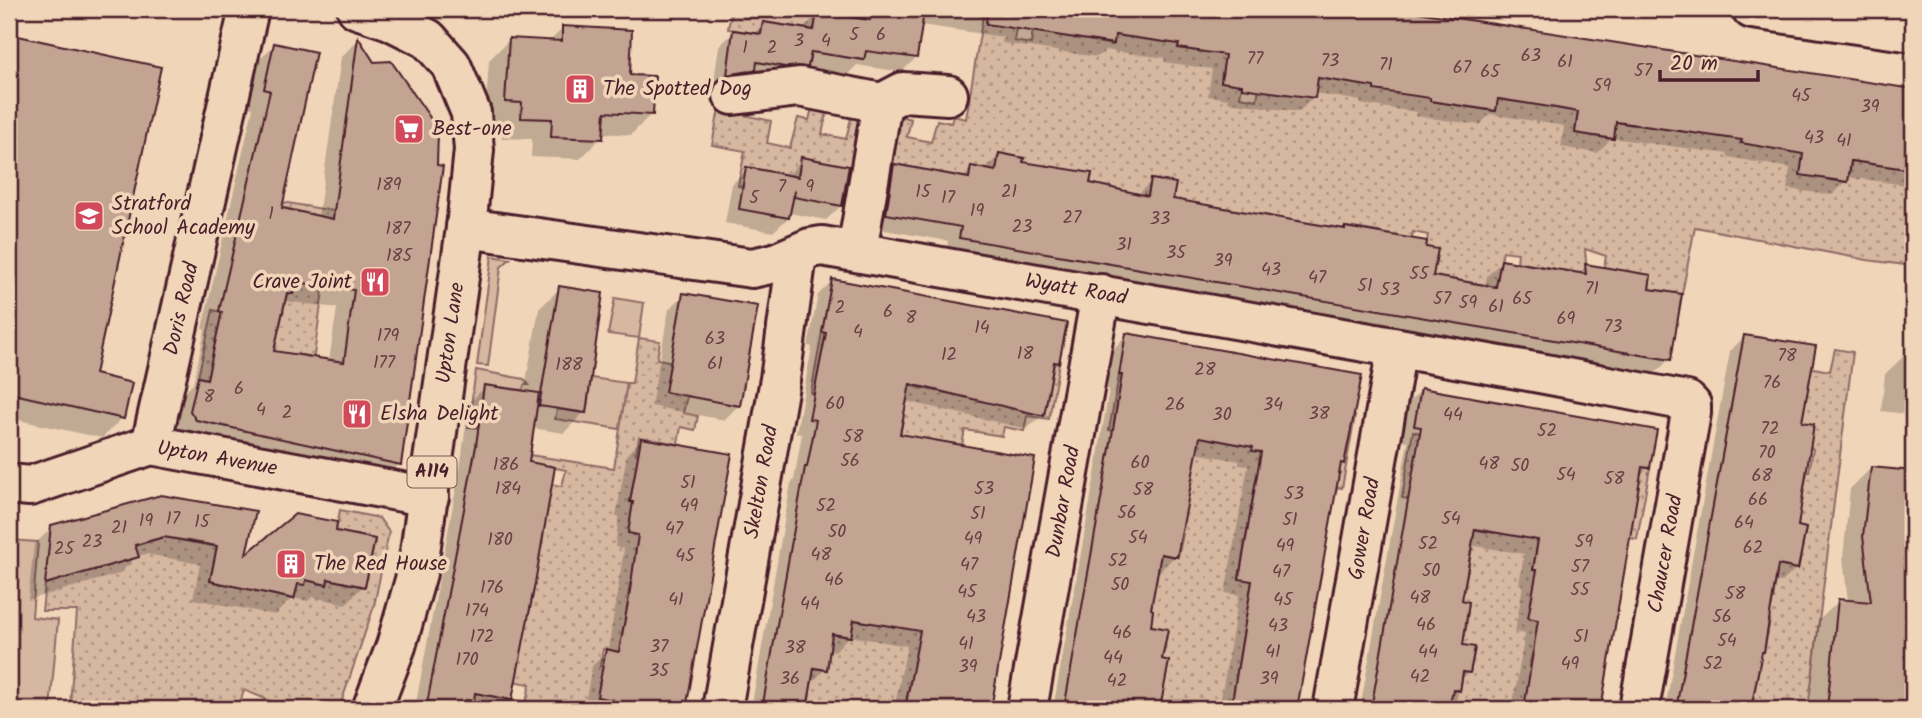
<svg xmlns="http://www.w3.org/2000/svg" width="1922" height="718" font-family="Kalam,sans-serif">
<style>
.green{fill:#d6b7a0;stroke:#906b66;stroke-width:2}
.garden{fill:url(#garden-dots);stroke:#906b66;stroke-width:2}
.shadow{fill:#0003;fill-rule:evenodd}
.building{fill:#c3a391;stroke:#4a1f2b;stroke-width:2;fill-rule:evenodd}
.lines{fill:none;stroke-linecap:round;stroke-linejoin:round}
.street-casing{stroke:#4a1f2b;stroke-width:44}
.primary-casing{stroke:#4a1f2b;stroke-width:44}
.street{stroke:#f1d5b8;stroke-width:38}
.primary{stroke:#f1d5b8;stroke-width:38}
.labels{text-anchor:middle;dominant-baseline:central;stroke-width:7;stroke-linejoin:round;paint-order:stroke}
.number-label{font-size:18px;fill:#684044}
.shield{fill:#f1d5b8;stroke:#7c5655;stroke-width:2}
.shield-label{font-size:19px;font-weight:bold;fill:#4a1f2b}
.poi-label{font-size:21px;fill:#4a1f2b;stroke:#f1d5b8;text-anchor:start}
.street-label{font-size:21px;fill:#4a1f2b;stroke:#f1d5b8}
</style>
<defs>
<pattern id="garden-dots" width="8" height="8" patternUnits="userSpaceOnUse" patternTransform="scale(1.75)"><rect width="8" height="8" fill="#d6b7a0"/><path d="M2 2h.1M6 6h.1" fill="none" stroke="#b09483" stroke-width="1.8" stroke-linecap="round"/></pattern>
</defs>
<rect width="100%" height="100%" fill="#f1d5b8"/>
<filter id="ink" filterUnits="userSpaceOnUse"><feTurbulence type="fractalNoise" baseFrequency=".0143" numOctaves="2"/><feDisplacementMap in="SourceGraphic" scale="14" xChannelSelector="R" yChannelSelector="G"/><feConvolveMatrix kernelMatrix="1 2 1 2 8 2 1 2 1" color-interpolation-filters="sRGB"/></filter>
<g filter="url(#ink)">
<!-- green -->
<g class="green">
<path d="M492 256 510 259 501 267 488 366 477 365Z"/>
<path d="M615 298 644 303 639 338 608 334Z"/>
<path d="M476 370 524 379 529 385H524L523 390 484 385 480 428 468 427Z"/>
<path d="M591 378 627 383 620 429 555 419 557 409 586 413Z"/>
<path d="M9 540 38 542 32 617 58 620 50 709H9Z"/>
</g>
<!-- garden -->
<g class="garden">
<path d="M732 9H872L870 20 817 12 814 30 763 22 761 34 728 29Z"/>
<path d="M984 9H992L991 19 1009 21 1011 9H1019L1014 41 1031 44 1033 29 1050 32 1053 9H1072L1068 36 1086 39 1090 9H1101L1095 42 1113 45 1119 9H1136L1131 37 1143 38 1147 9H1166L1179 41 1178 48 1195 51 1209 22 1211 9H1216L1214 22 1230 25 1221 82 1242 85 1240 97 1257 100 1268 31 1318 78 1380 47 1374 90 1434 76 1430 101 1495 111 1500 84 1508 85 1506 100 1528 103 1560 77 1556 108 1574 111 1583 49 1587 50 1575 133 1613 139 1616 122 1634 125 1639 92 1746 111 1741 142 1772 147 1837 124 1829 180 1848 182 1852 158 1913 170V266L1867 260 1695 227 1682 294 1656 290 1652 314 1645 313 1651 275 1619 270 1598 305 1606 256 1585 249 1587 274 1551 297 1556 269 1517 262 1518 253 1503 251 1496 287 1433 276 1426 247 1428 235 1413 232 1406 272 1379 232 1345 227 1340 260 1173 199 1175 183 1151 179 1145 210 1119 190 1090 183 1092 173 1021 176 1024 158 999 153 994 182 962 221 965 178 888 163 896 115 911 119 907 137 931 142 937 120 951 123 953 116 966 119Z"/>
<path d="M818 107 828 108 822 134 846 139 852 114 860 116 864 124 857 168 802 157 798 177 747 167 743 187 738 186 745 151 712 145 719 109 771 121 767 143 790 148 798 118 809 120 811 112Z"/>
<path d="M282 202 334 211 302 442 294 440 309 356 293 354 207 379 198 377 213 310 280 325 287 293 293 294 302 256V212L280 207Z"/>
<path d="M822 332 826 333 818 375 919 341 911 386 956 395 962 365 1048 393 1054 362 1059 363 1049 419 1027 416 1024 431 1004 427 1002 436 965 430 962 445 948 443 969 621 910 681 905 709H807L814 668 827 670 828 660 818 632 850 637 854 620 875 623 892 480 904 414 811 393Z"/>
<path d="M639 338 660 341 657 359 708 368 687 396 683 413 698 416 695 430 681 427 678 444 639 437 636 454 690 464 649 488 633 485 630 502 682 511 643 536 632 583H630L628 596 665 603 619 652 603 649 600 666 652 676 598 697 614 700 612 709H464L465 703 430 693H475L526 702 530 684 512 681 532 600 549 484 562 486 566 470 515 460 516 453 614 468 627 383H632Z"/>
<path d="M1835 349 1853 352 1808 709H1718L1721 695 1753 701 1759 667 1729 646 1764 652 1770 620 1735 614 1738 599 1772 605 1777 573 1744 567 1745 559 1798 569 1806 528 1752 518 1798 519 1807 472H1809L1813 449 1771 417 1780 362 1830 371Z"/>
<path d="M1119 375H1122L1114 424 1150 431 1183 428 1253 446V451L1276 455 1355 416 1342 488 1262 474 1256 479 1239 578 1252 581 1232 702 1257 707V709H1159L1169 661 1137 655 1138 648 1164 652 1168 629 1151 626 1153 610 1126 605 1156 580 1159 564 1136 550 1178 557 1183 534 1165 531 1132 434 1109 430Z"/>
<path d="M1413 431 1636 499 1642 467 1650 468 1637 539 1541 523 1533 569 1540 571 1550 622 1532 654 1530 667 1541 669 1526 700 1524 709H1449L1414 682 1460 691 1463 672 1470 673 1475 648 1455 643 1465 636 1469 602 1429 595 1464 590 1472 547 1439 541 1443 524 1494 533 1497 515 1402 498Z"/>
<path d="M340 510 379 518 389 532 374 606 339 709H290L244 690 238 709H108L70 706 77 611H42L45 584 138 557 135 546 164 537 217 547 210 581 294 599 298 584 305 585 306 580 327 585 328 579 365 587 375 539 336 531Z"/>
</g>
<!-- shadow -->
<g class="shadow">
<path d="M453 9H484L476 17 452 12Z"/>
<path d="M871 9 913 12 914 9H1389L1913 91V186L1847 177V181L1832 195 1787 189 1790 168 1728 157V154L1612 138 1597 153 1561 147 1564 126 1490 114 1480 125 1416 116 1417 112 1360 104 1361 101 1314 93 1313 97 1299 112 1228 102V99L1208 96 1212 69 1164 62 1165 58 1105 50 1097 57 1002 43 1003 37 921 25 916 58 901 72 857 65 848 74 805 68 792 80 713 88 719 46 734 32 753 35 763 24 803 29 817 14 859 20Z"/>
<path d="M563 28 628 77 651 114 631 135 602 133 601 138 580 159 531 157 532 139 502 138V123L485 122 489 60 509 40 549 42Z"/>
<path d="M9 36 159 69 93 376 122 418 102 438 9 418Z"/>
<path d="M358 40 399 464 381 482 173 430 180 397 193 384 205 330 202 329 253 108 247 107 256 63 274 45 280 209 318 217 341 57ZM284 301 337 308 329 361 272 352Z"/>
<path d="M1000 155 1088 184 1137 196 1152 180 1171 201 1424 249 1431 278 1485 287 1487 276 1502 261 1578 274 1586 266 1670 359 1655 373 946 252 948 241 873 228 880 180 894 166 962 179 972 168 984 170Z"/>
<path d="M802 159 841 206 826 220 789 213 788 218 773 232 725 223 732 184 747 169 787 177Z"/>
<path d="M832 281 1058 362 1051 369 1042 415 1027 429 905 401 898 436 1033 459 988 709H894L907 646 849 636 835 651 828 650 825 669 810 685 805 709H751L791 483 794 480 802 434 796 433 812 347 808 346 818 295Z"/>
<path d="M560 288 584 412 564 433 532 428 527 464 511 699 500 709H409L416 703 424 660 461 462 469 403 485 387 524 392 539 309Z"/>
<path d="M684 295 739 405 724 420 651 406 669 309Z"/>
<path d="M1127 335 1342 463 1338 467 1295 709H1219L1239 595 1225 593 1248 466 1239 465V461L1195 453 1175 556 1160 571 1157 570 1149 611V627L1160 661 1167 662 1158 709H1053L1097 463 1109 389H1106L1112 350Z"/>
<path d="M1744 337 1800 424 1796 528 1797 568 1782 582 1774 581 1750 709H1665L1730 351Z"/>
<path d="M1906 354 1913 355V415L1881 411 1885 374Z"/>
<path d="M1422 389 1648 467 1639 477 1599 709H1512L1525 634 1515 632 1523 585 1519 584 1524 554 1470 545 1460 602 1461 646 1469 672 1460 681 1455 709H1360L1408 441 1401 440 1407 404Z"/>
<path d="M642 439 730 455 684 709H584L592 666 608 651 624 549 615 547 619 516H616L627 454Z"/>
<path d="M1871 468 1913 473V709H1809L1818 621 1839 601H1848L1843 558 1850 489Z"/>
<path d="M161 497 244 559 334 532 363 586 346 604 313 597 308 601 292 598 275 615 193 599 200 564 146 554 137 556 119 574 28 600 34 545 52 527Z"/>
<path d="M51 706 89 709H48Z"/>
</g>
<!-- building -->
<g class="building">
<path d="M872 9H898L924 12 917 58 866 51 864 60 811 52 808 67H785L757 62 756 70 727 75 733 30 761 34 763 22 814 30 817 12 870 20Z"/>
<path d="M987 9H1398L1913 89V170L1851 161 1848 182 1800 175 1803 154 1741 143 1742 140 1616 122 1614 139 1575 133 1578 112 1556 108 1498 99 1496 111 1430 101V98L1374 90V87L1318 78 1315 98 1242 88V85L1221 82 1225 55 1178 48 1179 44 1115 35 1114 44 986 24Z"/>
<path d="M562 26 632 30 630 75 655 76 653 115 605 112 603 139 551 137 552 119 521 118 522 103 505 102 509 38 562 41Z"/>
<path d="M9 34 161 67 95 374 132 383 124 419 9 393Z"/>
<path d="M358 37 374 62 391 61 429 116 438 131 437 165 443 166 401 465 196 420 190 411 198 377 207 379 222 312 219 311 270 91 264 89 274 43 316 52 282 208 333 219ZM296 282 354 290 344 362 274 351 287 293 293 294Z"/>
<path d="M999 153 1024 158 1023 162 1092 173 1090 183 1148 196 1151 179 1176 183 1173 199 1309 223 1345 229V227L1427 241 1426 247 1438 249 1433 276 1496 287 1501 260 1586 274 1585 264 1651 275 1649 289 1682 294 1671 360 959 238 961 227 886 214 894 164 969 178 971 166 996 171Z"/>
<path d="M801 157 849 166 842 206 794 197 795 190 789 218 739 209 746 167 798 177Z"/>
<path d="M832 279 1067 323 1059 363 1054 362 1044 416 910 384 900 434 1035 458 991 709H905L920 631 854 620 851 637 832 634 827 670 814 668 807 709H762L805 467H807L816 420 809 419 826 333 822 332Z"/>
<path d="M559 286 603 293 586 413 539 406Z"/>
<path d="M683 293 758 306 740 406 665 392Z"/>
<path d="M1126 333 1362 375 1344 464 1341 463 1297 709H1257V707L1232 702 1252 581 1239 579 1261 452 1252 451 1253 447 1200 437 1177 557 1161 554 1151 609 1153 610 1151 626 1168 629 1162 659 1169 661 1160 709H1064L1110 448 1122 375H1119Z"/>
<path d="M1744 335 1816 346 1802 422 1814 424 1798 526 1806 528 1798 569 1778 565 1764 652H1762L1751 709H1676Z"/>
<path d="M484 385 539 393 529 462 555 467 535 583 512 700 475 693 474 701 466 700 464 709H426L476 446Z"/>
<path d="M1421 388 1657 430 1650 468 1642 467 1601 709H1524L1538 620 1528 618 1537 570H1533L1538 540 1475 529 1462 600 1469 602 1463 645 1475 647 1470 673 1463 672 1460 691 1453 689 1449 709H1371L1421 427 1414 426Z"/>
<path d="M641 438 732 454 686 709H612L614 700 597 697 606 649 619 652 629 597 638 535 628 533 633 502H630Z"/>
<path d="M1871 467 1913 471V709H1827L1838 599 1871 602 1863 536Z"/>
<path d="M161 495 256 511 246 554 295 514 337 522 336 531 375 539 365 587 328 579 327 585 306 580 305 585 298 584 294 599 210 581 217 546 164 537 135 545 139 557 45 584 51 525Z"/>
</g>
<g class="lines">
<!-- street casing -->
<g class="street-casing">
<g id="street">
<path d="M1752 9 1913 32"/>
<path d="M733 95 799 87 882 103 903 92 948 95"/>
<path d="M466 228 752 268 775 263 810 248 822 246 1540 373 1687 401 1691 405V413L1639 709"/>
<path d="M857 251 882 103"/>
<path d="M151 445 249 9"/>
<path d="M9 484 30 486 151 445 429 497"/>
<path d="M722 709 780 379 797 255"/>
<path d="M1027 709 1101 294"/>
<path d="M1333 709 1397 348"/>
</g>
</g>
<!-- primary casing -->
<g class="primary-casing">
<path id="primary" d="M357 9 390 20 428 39 451 65 471 113 474 150 466 228 417 573 396 646 372 709"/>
</g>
<!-- street -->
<use href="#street" class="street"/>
<!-- primary -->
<use href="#primary" class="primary"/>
</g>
</g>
<!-- icons -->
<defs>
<g id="building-square" transform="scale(1.575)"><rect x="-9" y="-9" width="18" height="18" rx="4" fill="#d1495b" stroke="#f1d5b8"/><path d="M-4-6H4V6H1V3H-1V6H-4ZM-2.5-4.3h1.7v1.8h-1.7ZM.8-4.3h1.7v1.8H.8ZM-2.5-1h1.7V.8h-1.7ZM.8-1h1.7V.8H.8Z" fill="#fff"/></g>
<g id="supermarket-square" transform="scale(1.575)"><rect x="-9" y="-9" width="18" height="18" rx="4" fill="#d1495b" stroke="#f1d5b8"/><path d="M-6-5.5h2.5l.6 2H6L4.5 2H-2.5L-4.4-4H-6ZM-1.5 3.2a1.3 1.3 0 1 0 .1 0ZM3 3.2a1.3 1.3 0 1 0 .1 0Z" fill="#fff"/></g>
<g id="school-square" transform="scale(1.575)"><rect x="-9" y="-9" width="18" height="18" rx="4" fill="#d1495b" stroke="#f1d5b8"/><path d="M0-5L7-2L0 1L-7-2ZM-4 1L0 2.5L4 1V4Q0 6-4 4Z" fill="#fff"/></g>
<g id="restaurant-square" transform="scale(1.575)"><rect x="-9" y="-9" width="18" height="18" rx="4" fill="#d1495b" stroke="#f1d5b8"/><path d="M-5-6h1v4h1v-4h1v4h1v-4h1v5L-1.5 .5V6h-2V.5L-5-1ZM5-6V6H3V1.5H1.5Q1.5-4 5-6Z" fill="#fff"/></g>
</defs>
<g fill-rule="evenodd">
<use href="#building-square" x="580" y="89"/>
<use href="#supermarket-square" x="409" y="129"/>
<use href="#school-square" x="89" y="216"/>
<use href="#restaurant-square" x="375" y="282"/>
<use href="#restaurant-square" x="357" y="414"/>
<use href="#building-square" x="291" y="564"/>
</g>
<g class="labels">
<!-- number labels -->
<g class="number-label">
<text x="854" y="35">5</text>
<text x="881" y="35">6</text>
<text x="799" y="41">3</text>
<text x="826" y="41">4</text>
<text x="745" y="48">1</text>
<text x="772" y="48">2</text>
<text x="1531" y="56">63</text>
<text x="1255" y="59">77</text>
<text x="1330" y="61">73</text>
<text x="1565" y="62">61</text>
<text x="1386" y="65">71</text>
<text x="1462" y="68">67</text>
<text x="1643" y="71">57</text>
<text x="1490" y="72">65</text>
<text x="1602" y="86">59</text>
<text x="1801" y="96">45</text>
<text x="1870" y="107">39</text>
<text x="1814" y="138">43</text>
<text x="1844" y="141">41</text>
<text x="389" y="185">189</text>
<text x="782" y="187">7</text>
<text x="810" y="187">9</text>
<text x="923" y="192">15</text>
<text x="1009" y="192">21</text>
<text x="754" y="198">5</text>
<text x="948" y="198">17</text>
<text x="977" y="211">19</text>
<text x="271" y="214">1</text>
<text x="1072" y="218">27</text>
<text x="1160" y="219">33</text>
<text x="1022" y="227">23</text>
<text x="398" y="229">187</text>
<text x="1124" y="245">31</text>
<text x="1176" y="253">35</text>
<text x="399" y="256">185</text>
<text x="1223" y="261">39</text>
<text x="1271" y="270">43</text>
<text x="1419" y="274">55</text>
<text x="1317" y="278">47</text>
<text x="1365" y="286">51</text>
<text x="1592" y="289">71</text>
<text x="1390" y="290">53</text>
<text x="1442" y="299">57</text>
<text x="1522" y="299">65</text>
<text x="1468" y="303">59</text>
<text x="1496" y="307">61</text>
<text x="840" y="308">2</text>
<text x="888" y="312">6</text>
<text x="911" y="318">8</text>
<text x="1566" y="319">69</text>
<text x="1613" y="327">73</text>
<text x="982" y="328">14</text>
<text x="858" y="332">4</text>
<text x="388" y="336">179</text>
<text x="715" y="339">63</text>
<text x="1025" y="354">18</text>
<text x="949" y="355">12</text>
<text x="1787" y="356">78</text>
<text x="384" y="363">177</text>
<text x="715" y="364">61</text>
<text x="569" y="365">188</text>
<text x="1205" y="370">28</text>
<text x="1772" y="383">76</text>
<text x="239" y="389">6</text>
<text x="209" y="397">8</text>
<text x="835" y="404">60</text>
<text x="1175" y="405">26</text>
<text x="1273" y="405">34</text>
<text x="261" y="410">4</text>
<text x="287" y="413">2</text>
<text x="1319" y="414">38</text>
<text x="1222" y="415">30</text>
<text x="1453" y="415">44</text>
<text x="1770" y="429">72</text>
<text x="1547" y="431">52</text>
<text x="853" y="437">58</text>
<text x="1767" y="453">70</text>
<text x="850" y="461">56</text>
<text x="1140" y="463">60</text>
<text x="1489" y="464">48</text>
<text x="506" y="465">186</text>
<text x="1520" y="466">50</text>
<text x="1566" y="475">54</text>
<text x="1762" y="476">68</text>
<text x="1614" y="479">58</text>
<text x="688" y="483">51</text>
<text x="508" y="489">184</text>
<text x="984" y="489">53</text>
<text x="1143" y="490">58</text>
<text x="1294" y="494">53</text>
<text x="1758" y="500">66</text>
<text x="689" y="506">49</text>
<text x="826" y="506">52</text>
<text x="1127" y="513">56</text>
<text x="978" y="514">51</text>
<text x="173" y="519">17</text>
<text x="1451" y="519">54</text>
<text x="1290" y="520">51</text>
<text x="146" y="521">19</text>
<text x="202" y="522">15</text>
<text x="1744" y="523">64</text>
<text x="119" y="528">21</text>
<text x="674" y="529">47</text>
<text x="837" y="532">50</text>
<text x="1138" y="538">54</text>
<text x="973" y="539">49</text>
<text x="500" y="540">180</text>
<text x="92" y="542">23</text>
<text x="1584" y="542">59</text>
<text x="1428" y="544">52</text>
<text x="1285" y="546">49</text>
<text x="1753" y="548">62</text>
<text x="64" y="549">25</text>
<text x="821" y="555">48</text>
<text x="685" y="556">45</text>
<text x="1118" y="561">52</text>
<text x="969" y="565">47</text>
<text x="1580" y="567">57</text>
<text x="1431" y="571">50</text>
<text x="1281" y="572">47</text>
<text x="834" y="580">46</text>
<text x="1120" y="585">50</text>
<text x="492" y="588">176</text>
<text x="1580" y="590">55</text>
<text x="967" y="592">45</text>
<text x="1735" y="594">58</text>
<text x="1420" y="598">48</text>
<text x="676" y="600">41</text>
<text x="1283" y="600">45</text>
<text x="810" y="604">44</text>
<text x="477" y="611">174</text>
<text x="976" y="617">43</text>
<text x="1722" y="617">56</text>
<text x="1426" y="625">46</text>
<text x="1278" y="626">43</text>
<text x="1122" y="633">46</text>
<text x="482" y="637">172</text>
<text x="1581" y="637">51</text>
<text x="1727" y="641">54</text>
<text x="966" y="644">41</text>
<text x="659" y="647">37</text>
<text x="795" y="648">38</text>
<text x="1273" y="652">41</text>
<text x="1428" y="652">44</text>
<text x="1113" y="658">44</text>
<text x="467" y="660">170</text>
<text x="1570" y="664">49</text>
<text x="1713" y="664">52</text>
<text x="968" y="667">39</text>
<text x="659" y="671">35</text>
<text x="1420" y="677">42</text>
<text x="790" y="679">36</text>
<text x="1269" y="679">39</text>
<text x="1117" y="681">42</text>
</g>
<!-- shield labels -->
<rect class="shield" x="407.5" y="456.5" width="49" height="31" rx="5"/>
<g class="shield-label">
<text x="432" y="472">A114</text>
</g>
<!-- poi labels -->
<g class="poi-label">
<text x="603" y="89">The Spotted Dog</text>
<text x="432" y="129">Best-one</text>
<text x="112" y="204">Stratford<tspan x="112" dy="24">School Academy</tspan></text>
<text x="352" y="282" text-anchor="end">Crave Joint</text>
<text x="380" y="414">Elsha Delight</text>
<text x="314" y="564">The Red House</text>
</g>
<!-- street labels -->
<g class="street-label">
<text transform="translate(1076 290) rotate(10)">Wyatt Road</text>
<text transform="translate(182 309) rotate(-77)">Doris Road</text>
<text transform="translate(451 333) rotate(-82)">Upton Lane</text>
<text transform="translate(217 459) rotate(10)">Upton Avenue</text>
<text transform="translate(762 482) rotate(-80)">Skelton Road</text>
<text transform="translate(1064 502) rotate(-80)">Dunbar Road</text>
<text transform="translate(1365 529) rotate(-80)">Gower Road</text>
<text transform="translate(1666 554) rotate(-80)">Chaucer Road</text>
</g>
</g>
<!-- margin -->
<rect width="1922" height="718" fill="none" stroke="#f1d5b8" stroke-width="35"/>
<rect x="18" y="18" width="1887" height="683" fill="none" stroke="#4a1f2b" stroke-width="2.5" filter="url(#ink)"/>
<!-- scale -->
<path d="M1660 70v10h98v-10" fill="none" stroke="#4a1f2b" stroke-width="3.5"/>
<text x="1670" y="70" font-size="21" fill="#4a1f2b" stroke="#f1d5b8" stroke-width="5" paint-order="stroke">20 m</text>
</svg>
